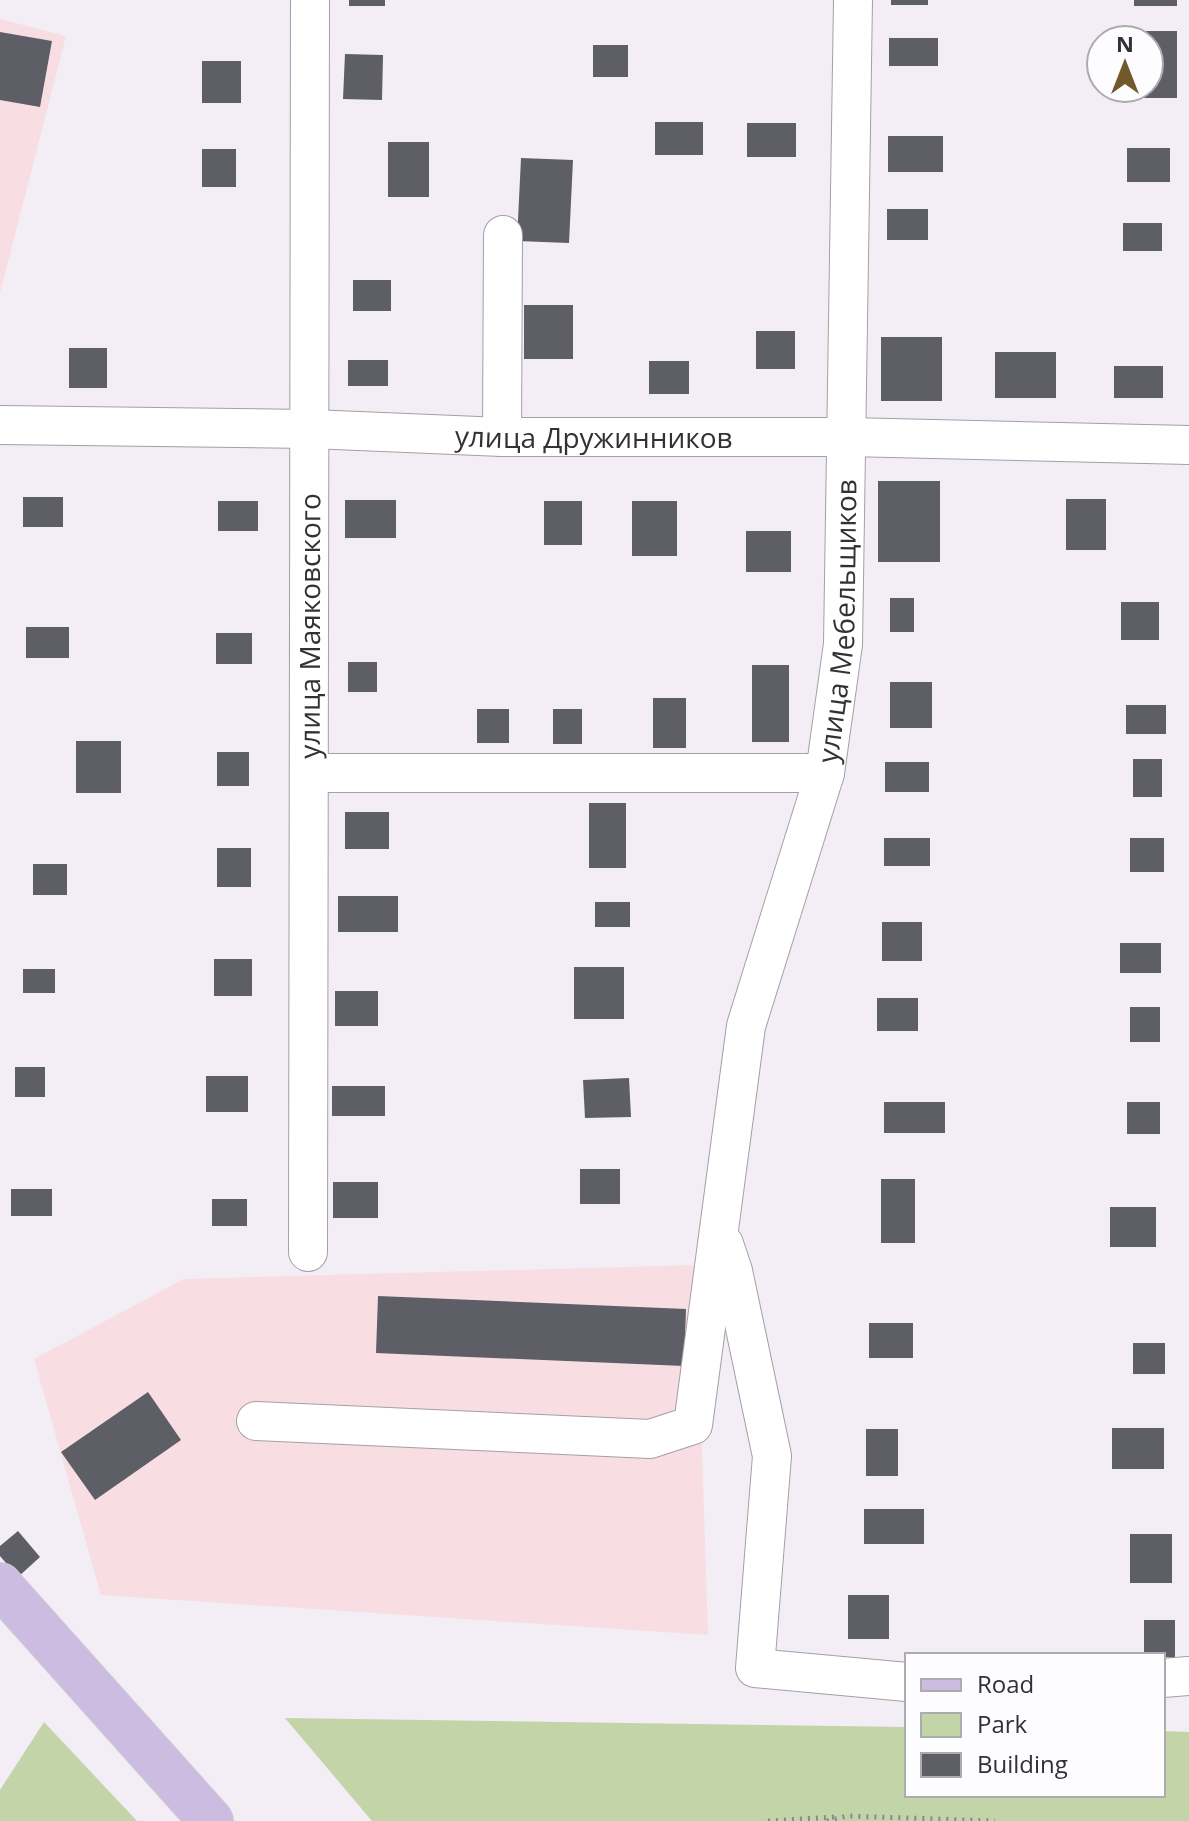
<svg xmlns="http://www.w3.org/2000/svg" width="1189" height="1821" font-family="'Open Sans',sans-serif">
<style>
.industrial{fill:#f8dee2}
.green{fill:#c2d4a8}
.building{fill:#5d5e66}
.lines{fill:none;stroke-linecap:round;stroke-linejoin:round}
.minor-casing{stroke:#a49fa7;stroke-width:40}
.major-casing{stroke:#cecece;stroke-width:46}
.path{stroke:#8c898e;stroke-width:5;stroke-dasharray:2 6;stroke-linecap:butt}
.minor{stroke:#fff;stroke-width:38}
.major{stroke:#cdbce2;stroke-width:44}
.labels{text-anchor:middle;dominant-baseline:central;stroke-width:8;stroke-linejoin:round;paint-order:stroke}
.street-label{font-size:28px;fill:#333134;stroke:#fdfcfe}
</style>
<rect width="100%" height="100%" fill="#f3edf6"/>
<!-- industrial -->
<g class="industrial">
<path d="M0 19 66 36 0 293Z"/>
<path d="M696 1265 708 1635 101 1595 34 1359 184 1279Z"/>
</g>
<!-- green -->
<g class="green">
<path d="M285 1718 907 1727V1795H1163V1731L1189 1732V1821H372Z"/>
<path d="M44 1722 137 1821H0V1790Z"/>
</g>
<!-- building -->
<g class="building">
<rect x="349" y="0" width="36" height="6"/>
<rect x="891" y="0" width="37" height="5"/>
<rect x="1134" y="0" width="43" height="6"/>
<path d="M1132 31H1177V98H1132V88H1149V40H1132Z"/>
<path d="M0 32 52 41 40 107 0 100Z"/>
<rect x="889" y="38" width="49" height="28"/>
<rect x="593" y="45" width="35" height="32"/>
<path d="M345 54 383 55 382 100 343 99Z"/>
<rect x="202" y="61" width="39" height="42"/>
<rect x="655" y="122" width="48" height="33"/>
<rect x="747" y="123" width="49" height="34"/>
<rect x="888" y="136" width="55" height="36"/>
<rect x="388" y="142" width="41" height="55"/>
<rect x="1127" y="148" width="43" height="34"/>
<rect x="202" y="149" width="34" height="38"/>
<path d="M521 158 573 160 569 243 517 241Z"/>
<rect x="887" y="209" width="41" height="31"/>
<rect x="1123" y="223" width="39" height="28"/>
<rect x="353" y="280" width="38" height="31"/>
<rect x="524" y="305" width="49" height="54"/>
<rect x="756" y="331" width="39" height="38"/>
<rect x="881" y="337" width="61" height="64"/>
<rect x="69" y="348" width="38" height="40"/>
<rect x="995" y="352" width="61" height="46"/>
<rect x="348" y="360" width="40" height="26"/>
<rect x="649" y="361" width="40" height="33"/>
<rect x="1114" y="366" width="49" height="32"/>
<rect x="878" y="481" width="62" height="81"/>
<rect x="23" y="497" width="40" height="30"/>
<rect x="1066" y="499" width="40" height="51"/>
<rect x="345" y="500" width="51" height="38"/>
<rect x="218" y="501" width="40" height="30"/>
<rect x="544" y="501" width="38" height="44"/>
<rect x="632" y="501" width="45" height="55"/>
<rect x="746" y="531" width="45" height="41"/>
<rect x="890" y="598" width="24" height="34"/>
<rect x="1121" y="602" width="38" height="38"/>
<rect x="26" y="627" width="43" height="31"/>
<rect x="216" y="633" width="36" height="31"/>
<rect x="348" y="662" width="29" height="30"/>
<rect x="752" y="665" width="37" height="77"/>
<rect x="890" y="682" width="42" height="46"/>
<rect x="653" y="698" width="33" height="50"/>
<rect x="1126" y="705" width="40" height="29"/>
<rect x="477" y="709" width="32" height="34"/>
<rect x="553" y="709" width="29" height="35"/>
<rect x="76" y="741" width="45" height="52"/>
<rect x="217" y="752" width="32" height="34"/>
<rect x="1133" y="759" width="29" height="38"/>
<rect x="885" y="762" width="44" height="30"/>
<rect x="589" y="803" width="37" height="65"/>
<rect x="345" y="812" width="44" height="37"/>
<rect x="884" y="838" width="46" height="28"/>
<rect x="1130" y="838" width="34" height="34"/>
<rect x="217" y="848" width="34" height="39"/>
<rect x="33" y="864" width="34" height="31"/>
<rect x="338" y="896" width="60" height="36"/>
<rect x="595" y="902" width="35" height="25"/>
<rect x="882" y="922" width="40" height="39"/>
<rect x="1120" y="943" width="41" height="30"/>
<rect x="214" y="959" width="38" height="37"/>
<rect x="574" y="967" width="50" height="52"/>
<rect x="23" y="969" width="32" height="24"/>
<rect x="335" y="991" width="43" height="35"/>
<rect x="877" y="998" width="41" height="33"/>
<rect x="1130" y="1007" width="30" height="35"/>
<rect x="15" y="1067" width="30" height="30"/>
<rect x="206" y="1076" width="42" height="36"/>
<path d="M629 1078 631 1117 585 1118 583 1080Z"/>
<rect x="332" y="1086" width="53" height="30"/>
<rect x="884" y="1102" width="61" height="31"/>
<rect x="1127" y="1102" width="33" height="32"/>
<rect x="580" y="1169" width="40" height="35"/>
<rect x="881" y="1179" width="34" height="64"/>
<rect x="333" y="1182" width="45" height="36"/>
<rect x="11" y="1189" width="41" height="27"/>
<rect x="212" y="1199" width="35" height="27"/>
<rect x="1110" y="1207" width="46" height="40"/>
<path d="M378 1296 686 1309 684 1366 376 1353Z"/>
<rect x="869" y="1323" width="44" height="35"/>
<rect x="1133" y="1343" width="32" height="31"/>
<path d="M148 1392 181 1440 95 1500 61 1452Z"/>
<rect x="1112" y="1428" width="52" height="41"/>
<rect x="866" y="1429" width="32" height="47"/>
<rect x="864" y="1509" width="60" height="35"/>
<path d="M18 1531 40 1557 18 1577 0 1556V1546Z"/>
<rect x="1130" y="1534" width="42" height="49"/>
<rect x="848" y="1595" width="41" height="44"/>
<path d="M1144 1620H1175V1658L1144 1655Z"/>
</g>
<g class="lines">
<!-- minor casing -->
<g class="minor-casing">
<g id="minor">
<path id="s1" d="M0 425 311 429 502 437H848L1189 445"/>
<path d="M502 437 503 235"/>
<path d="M309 773H825"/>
<path d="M724 1244 733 1271 772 1456 755 1668 907 1682"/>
<path id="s2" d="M308 1252 310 0"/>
<path id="s3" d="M256 1421 650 1439 693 1425 746 1026 825 773 843 644 853 0"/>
<path d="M1163 1678 1189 1676"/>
</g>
</g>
<!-- major casing -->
<g class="major-casing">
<path id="major" d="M0 1585 211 1821"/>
</g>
<!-- path -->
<g class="path">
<path d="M768 1821 835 1817"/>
<path d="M827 1821 847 1816 995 1821"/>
</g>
<!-- minor -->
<use href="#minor" class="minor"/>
<!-- major -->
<use href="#major" class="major"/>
</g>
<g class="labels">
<!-- street labels -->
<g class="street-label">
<text stroke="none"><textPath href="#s1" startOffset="594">улица Дружинников</textPath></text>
<text stroke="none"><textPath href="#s3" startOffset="1260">улица Мебельщиков</textPath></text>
<text stroke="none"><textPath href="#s2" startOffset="626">улица Маяковского</textPath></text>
</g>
</g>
<!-- legend -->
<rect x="905" y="1653" width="260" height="144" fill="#fdfcfe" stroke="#acabad" stroke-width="2"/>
<rect x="921" y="1679" width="40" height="12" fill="#cdbce2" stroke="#acabad" stroke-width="2"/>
<text x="977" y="1693" font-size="24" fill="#333134">Road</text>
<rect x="921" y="1713" width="40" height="24" fill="#c2d4a8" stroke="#acabad" stroke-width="2"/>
<text x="977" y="1733" font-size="24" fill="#333134">Park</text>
<rect x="921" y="1753" width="40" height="24" fill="#5d5e66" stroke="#acabad" stroke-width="2"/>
<text x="977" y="1773" font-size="24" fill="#333134">Building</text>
<!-- north arrow -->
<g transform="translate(1125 64)"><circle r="38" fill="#fdfcfe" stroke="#acabad" stroke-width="2"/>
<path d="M0-6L14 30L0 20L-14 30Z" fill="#72582a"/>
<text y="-12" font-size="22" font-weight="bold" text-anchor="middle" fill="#333134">N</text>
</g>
</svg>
